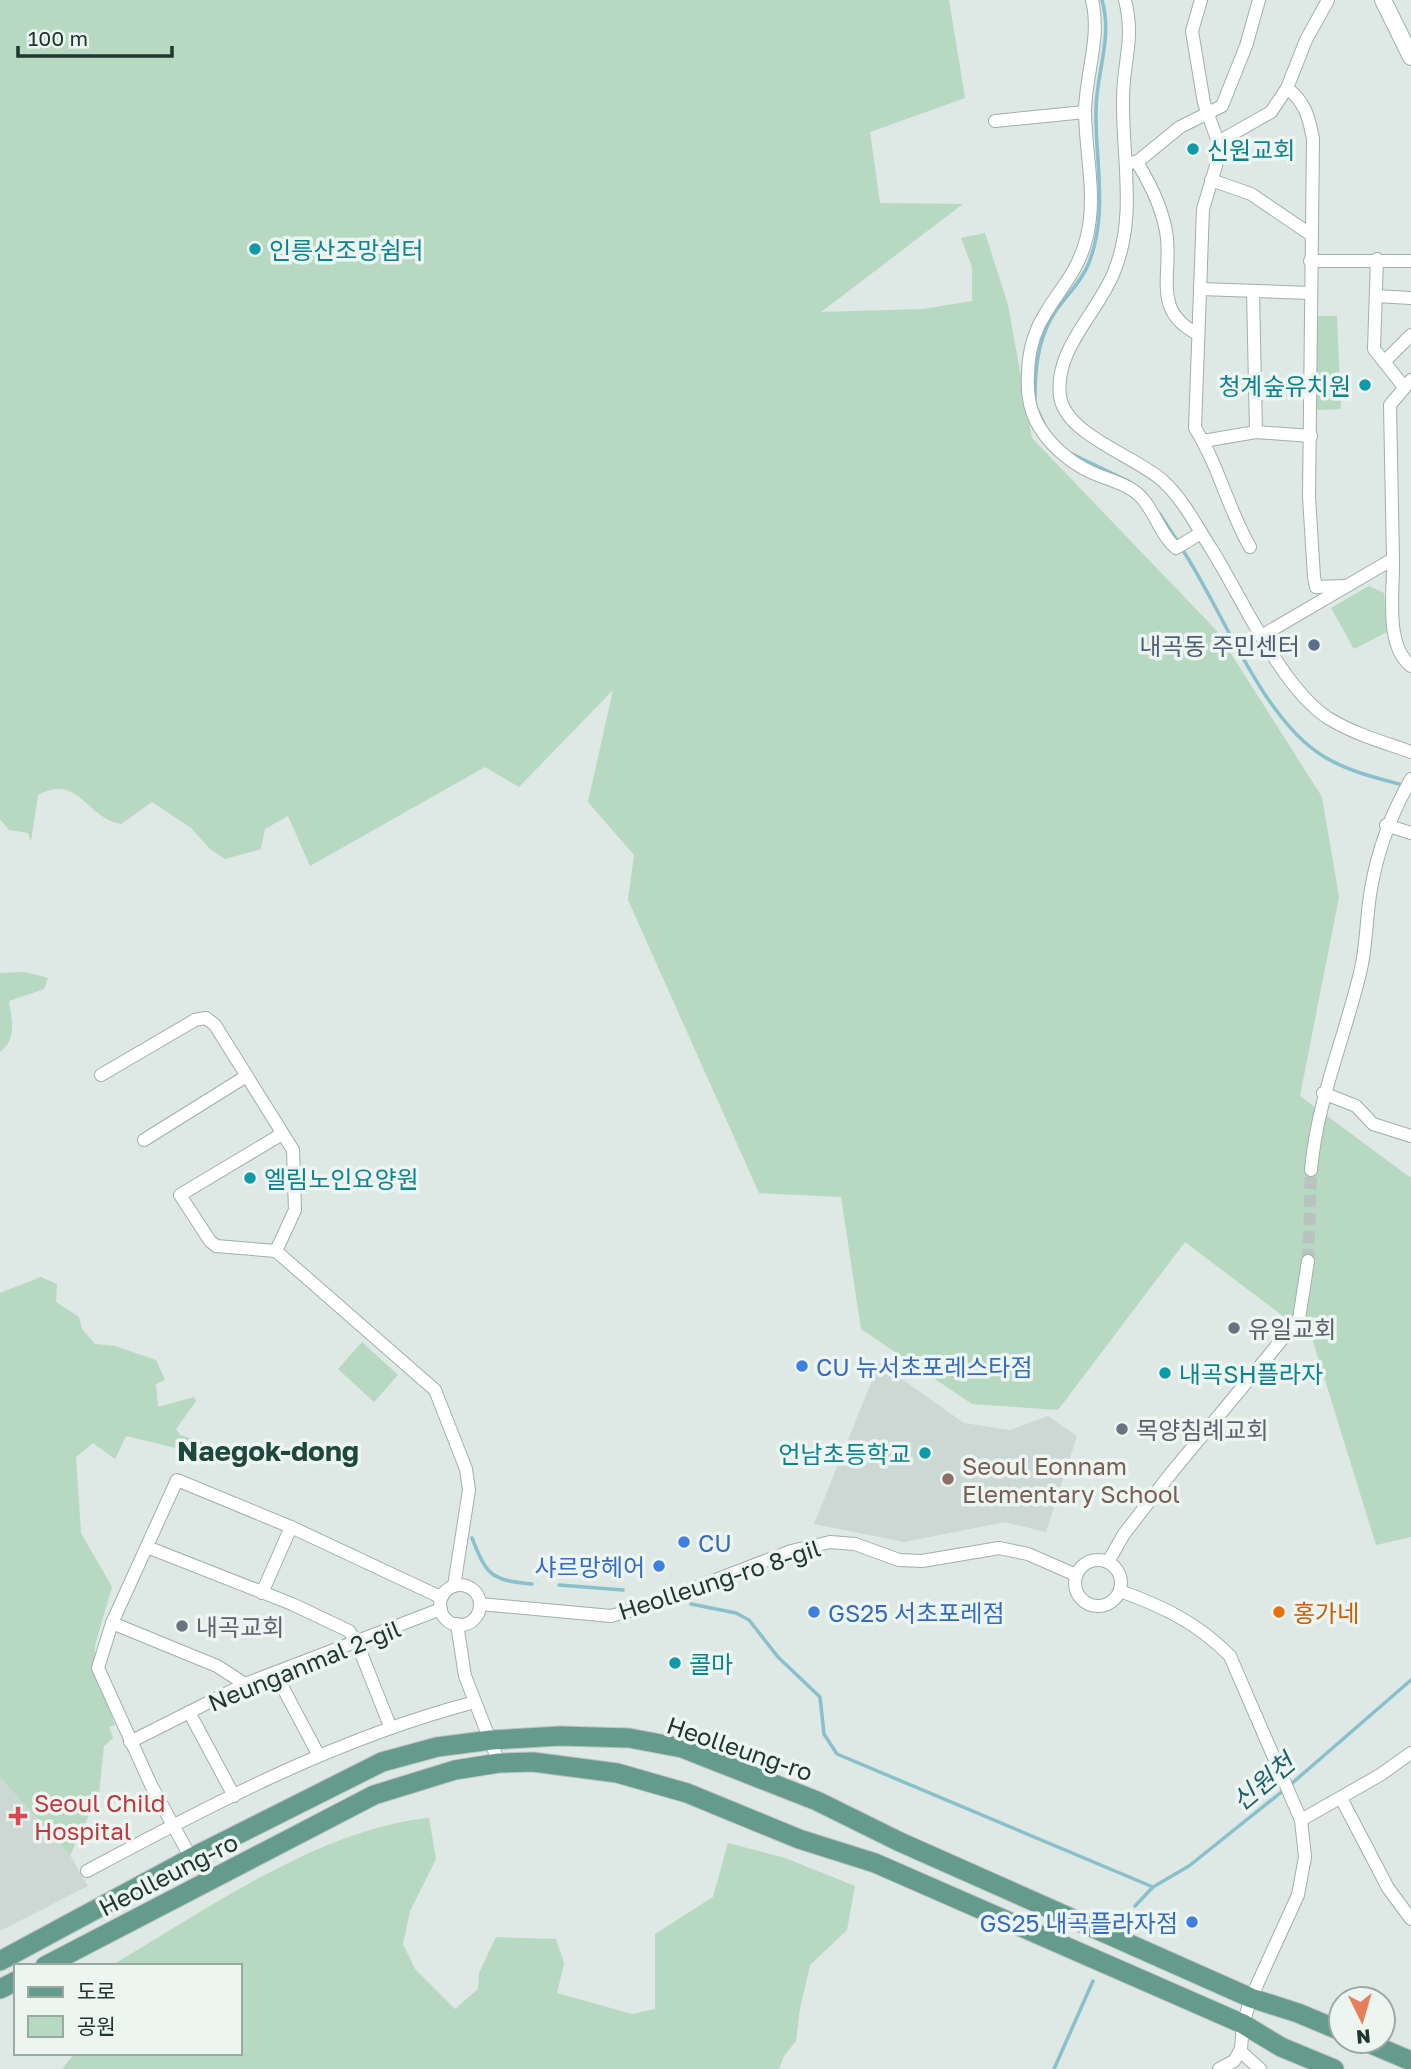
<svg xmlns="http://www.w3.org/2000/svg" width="1411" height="2069" font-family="'Golos Text','Noto Sans KR',sans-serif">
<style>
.built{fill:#ccd8d3}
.green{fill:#b7d8c1}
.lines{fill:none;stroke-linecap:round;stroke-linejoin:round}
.stream{stroke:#88c0cb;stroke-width:3.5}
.street-tunnel{stroke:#b8c4c0;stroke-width:12;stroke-dasharray:12 6;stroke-linecap:butt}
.street-casing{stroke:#a1afab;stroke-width:14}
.secondary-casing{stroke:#9eb3ab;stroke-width:18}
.primary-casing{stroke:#bcc3c1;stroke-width:21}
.street{stroke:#fff;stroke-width:12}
.secondary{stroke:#fff;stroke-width:16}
.primary{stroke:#659b8d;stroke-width:19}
.culture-dot{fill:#0f9aa8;stroke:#edf5f1;stroke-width:2.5}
.service-dot{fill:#5c6f8a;stroke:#edf5f1;stroke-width:2.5}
.worship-dot{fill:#6b7280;stroke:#edf5f1;stroke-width:2.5}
.shop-dot{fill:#3f7fe0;stroke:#edf5f1;stroke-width:2.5}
.education-dot{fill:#8d6e63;stroke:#edf5f1;stroke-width:2.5}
.food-dot{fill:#e8710a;stroke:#edf5f1;stroke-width:2.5}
.health-dot{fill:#e0444e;stroke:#edf5f1;stroke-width:2.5}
.labels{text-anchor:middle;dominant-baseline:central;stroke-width:7;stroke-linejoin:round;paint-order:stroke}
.culture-label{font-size:24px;fill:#0d838f;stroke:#edf5f1;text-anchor:start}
.service-label{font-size:24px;fill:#4e5e75;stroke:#edf5f1;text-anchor:end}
.worship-label{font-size:24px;fill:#5b616d;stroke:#edf5f1;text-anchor:start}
.shop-label{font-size:24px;fill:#366cbe;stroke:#edf5f1;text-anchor:start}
.education-label{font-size:24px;fill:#785e54;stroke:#edf5f1;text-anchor:start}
.street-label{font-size:24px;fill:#203631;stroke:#edf5f1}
.food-label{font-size:24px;fill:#c56008;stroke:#edf5f1;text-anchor:start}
.health-label{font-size:24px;fill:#be3a42;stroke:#edf5f1;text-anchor:start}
.water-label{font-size:26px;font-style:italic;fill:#1f606d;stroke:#edf5f1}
.quarter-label{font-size:28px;font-weight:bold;fill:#1e473d;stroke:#edf5f1}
</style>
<rect width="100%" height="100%" fill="#dee8e4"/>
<!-- built -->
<g class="built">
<path d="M879 1363 964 1423 1010 1430 1048 1416 1077 1436 1046 1532 1005 1522 904 1542 814 1524Z"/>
<path d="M0 1777 70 1855 88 1886 0 1931Z"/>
</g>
<!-- green -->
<g class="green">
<path d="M0 0H949L965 98 870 132 880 203 963 204 821 312 923 309 972 301V267L961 238 985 233 1008 305 1032 438 1216 630 1322 797 1339 897 1300 1096 1411 1178V1537L1376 1545 1312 1338 1185 1242 1058 1410 972 1404 861 1329 841 1197 759 1193 628 900 634 855 588 802 613 690 519 787 485 767 310 866 288 816 265 829 261 849 225 859 210 849 191 828 152 802 121 824C86 818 79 773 38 795L31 841 28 833 9 830 0 819Z"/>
<path d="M1313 316H1337L1341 409 1317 410Z"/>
<path d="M1369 586 1384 593 1387 632 1354 649 1331 608Z"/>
<path d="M25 972 48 978 44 989 9 1001C12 1020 17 1039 0 1052V973Z"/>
<path d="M41 1277 57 1284 56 1302 79 1317 82 1329 95 1344 115 1346 156 1360 165 1380 156 1384 158 1407 194 1397 196 1401 176 1429 180 1435 202 1442 200 1454 126 1436 115 1459 93 1443 76 1457 81 1533 112 1587 95 1645V1673L115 1725 109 1727 113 1738 104 1746 99 1794 70 1855 0 1777V1293Z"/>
<path d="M362 1342 398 1375 374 1402 338 1369Z"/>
<path d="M429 1818 436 1859 410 1911 403 1944 415 1969 455 2009 478 1989 479 1973 496 1937 556 1939 564 1963 557 1993 632 2014 655 2009V1934L713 1897 728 1843 785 1858 855 1886 847 1930 810 1965 800 2008 796 2041 784 2056 779 2069H62L75 2053H240V1966H110C206 1911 318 1829 429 1818Z"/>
</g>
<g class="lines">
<!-- stream -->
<g class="stream">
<path d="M1035 400C1035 371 1037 343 1052 317 1062 299 1080 285 1088 265 1109 214 1095 163 1096 111 1096 72 1113 39 1102 0"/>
<path d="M1038 411 1045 426"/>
<path d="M1072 454 1128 481"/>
<path d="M1159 513 1178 542"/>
<path d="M1182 549C1222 609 1262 719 1323 756 1347 771 1376 778 1403 785"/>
<path d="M472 1538C487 1576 491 1580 532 1584"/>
<path d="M559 1585 623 1590"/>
<path d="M691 1604 736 1613 749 1620 778 1657 820 1697 824 1734 837 1754 1153 1887"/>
<path d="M1290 1785 1411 1680"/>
<path d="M1135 1906 1153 1887 1189 1866 1284 1790"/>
<path d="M1054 2069 1093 1981"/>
</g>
<!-- street-tunnel -->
<path class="street-tunnel" d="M1308 1261 1311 1170"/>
<!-- street casing -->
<g class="street-casing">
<g id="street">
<path d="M1092 0C1101 36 1086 73 1085 110 1085 152 1097 194 1087 236 1074 293 1029 307 1028 374 1027 389 1029 407 1036 421 1047 443 1070 463 1093 473 1109 480 1128 484 1140 496 1155 511 1161 536 1176 548L1201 533"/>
<path d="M1125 0C1135 40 1123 61 1123 99 1122 158 1137 216 1114 272 1098 313 1054 349 1060 396 1065 435 1136 456 1163 481 1183 499 1197 527 1212 550 1243 600 1281 687 1328 718 1354 734 1383 742 1411 752"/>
<path d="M1201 0 1192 31 1204 103 1218 142V159L1203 209 1195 428C1219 466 1228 509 1250 547"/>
<path d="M1287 88C1305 102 1309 117 1313 139L1309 497 1314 577 1316 587 1344 586"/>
<path d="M995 121 1085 112"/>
<path d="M1218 142 1271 112 1287 88 1306 40 1328 0"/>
<path d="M1137 162C1151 185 1164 211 1167 238 1171 278 1153 312 1198 334"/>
<path d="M1127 163 1137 162 1180 127 1222 106 1246 46 1259 0"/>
<path d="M1211 180 1251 194 1310 234"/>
<path d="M1377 259 1374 349 1404 387"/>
<path d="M1310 261H1411"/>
<path d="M1200 289 1310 293"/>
<path d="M1253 291 1256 432"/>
<path d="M1376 296 1411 298"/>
<path d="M1384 362 1411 335"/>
<path d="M1203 441 1256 432 1311 436"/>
<path d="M1393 559C1394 590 1384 645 1411 666"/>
<path d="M1263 635 1393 559 1390 405 1411 380"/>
<path d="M1386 825 1411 833"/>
<path d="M101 1075 195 1020 206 1018 215 1025 293 1150 295 1210 276 1251 435 1390 466 1469 469 1490 454 1586"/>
<path d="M1323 1093 1356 1106 1373 1124 1411 1136"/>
<path d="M144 1140 245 1077"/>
<path d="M1311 1170C1317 1101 1344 1040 1360 973 1367 946 1366 916 1371 889 1378 848 1391 814 1411 779"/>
<path d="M276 1251 216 1246 210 1241 180 1195 282 1134"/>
<path d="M147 1547 292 1604 349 1631 357 1643 390 1726"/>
<circle cx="1098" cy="1583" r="23"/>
<path d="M1108 1562 1124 1534 1172 1472 1299 1319 1308 1261"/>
<circle cx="460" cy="1605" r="20"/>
<path d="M1120 1591C1162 1606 1198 1623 1230 1656L1301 1820 1305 1857 1298 1895 1251 1998 1243 2024 1241 2049 1234 2061 1219 2069"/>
<path d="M262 1593 291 1527"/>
<path d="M480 1604 611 1616 653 1604 791 1551 830 1542 855 1544 899 1560 922 1561 999 1548 1028 1554 1076 1575"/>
<path d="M112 1623 217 1666 245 1684"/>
<path d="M457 1624 465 1676 499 1763"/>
<path d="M275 1673 318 1754"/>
<path d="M189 1712 234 1796"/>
<path d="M130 1742 245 1684 441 1609"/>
<path d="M1341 1798 1388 1888 1411 1919"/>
<path d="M1301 1820 1380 1775 1411 1753"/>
<path d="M191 1858 151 1785 98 1668 112 1623 177 1480 291 1527 436 1595H443"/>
<path d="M87 1871C212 1804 337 1738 475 1702"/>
<path d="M1240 2051 1260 2069"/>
</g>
</g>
<!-- secondary casing -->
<g class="secondary-casing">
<path id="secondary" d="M1383 0 1411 57"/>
</g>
<!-- primary casing -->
<g class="primary-casing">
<g id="primary">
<path d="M0 1961 191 1858 382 1762 437 1747 491 1740 560 1736 629 1738 682 1748 817 1801 900 1842 1251 1998 1298 2013 1341 2031"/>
<path d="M45 1966 374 1795 455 1770 499 1763 533 1762 617 1773 687 1793 799 1839 875 1863 1243 2024 1281 2047 1334 2069"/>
<path d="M0 1989 16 1981"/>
<path d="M1364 2041 1411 2061"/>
</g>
</g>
<!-- street -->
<use href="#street" class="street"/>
<!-- secondary -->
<use href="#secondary" class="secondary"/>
<!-- primary -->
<use href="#primary" class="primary"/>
</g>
<!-- markers -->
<g class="culture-dot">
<circle cx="1193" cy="149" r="7"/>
<circle cx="255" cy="249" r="7"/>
<circle cx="1365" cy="385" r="7"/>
<circle cx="250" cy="1178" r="7"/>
<circle cx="1165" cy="1373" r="7"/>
<circle cx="925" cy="1453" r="7"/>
<circle cx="675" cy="1663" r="7"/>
</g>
<circle class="service-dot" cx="1314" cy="645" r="7"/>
<g class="worship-dot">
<circle cx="1234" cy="1328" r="7"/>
<circle cx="1122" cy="1429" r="7"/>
<circle cx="182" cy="1626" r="7"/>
</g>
<g class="shop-dot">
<circle cx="802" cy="1366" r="7"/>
<circle cx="684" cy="1542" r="7"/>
<circle cx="659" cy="1566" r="7"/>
<circle cx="814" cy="1612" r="7"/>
<circle cx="1192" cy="1922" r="7"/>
</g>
<circle class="education-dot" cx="948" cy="1479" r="7"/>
<circle class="food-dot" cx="1279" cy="1612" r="7"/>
<path class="health-dot" d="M14.5 1805.5h7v7h7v7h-7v7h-7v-7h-7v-7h7z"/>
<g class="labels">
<!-- culture labels -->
<g class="culture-label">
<text x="1207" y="149">신원교회</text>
<text x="269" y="249">인릉산조망쉼터</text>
<text x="1351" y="385" text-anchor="end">청계숲유치원</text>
<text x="264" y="1178">엘림노인요양원</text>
<text x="1179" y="1373">내곡SH플라자</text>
<text x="911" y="1453" text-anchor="end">언남초등학교</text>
<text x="689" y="1663">콜마</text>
</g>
<!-- service labels -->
<g class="service-label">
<text x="1300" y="645">내곡동 주민센터</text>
</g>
<!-- worship labels -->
<g class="worship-label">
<text x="1248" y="1328">유일교회</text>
<text x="1136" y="1429">목양침례교회</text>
<text x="196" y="1626">내곡교회</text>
</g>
<!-- shop labels -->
<g class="shop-label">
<text x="816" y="1366">CU 뉴서초포레스타점</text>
<text x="698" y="1542">CU</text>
<text x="645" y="1566" text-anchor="end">샤르망헤어</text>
<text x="828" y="1612">GS25 서초포레점</text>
<text x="1178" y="1922" text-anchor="end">GS25 내곡플라자점</text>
</g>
<!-- education labels -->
<g class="education-label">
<text x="962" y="1465">Seoul Eonnam<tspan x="962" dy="28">Elementary School</tspan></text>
</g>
<!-- street labels -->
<g class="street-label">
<text transform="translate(719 1579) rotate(-18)">Heolleung-ro 8-gil</text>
<text transform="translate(304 1665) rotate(-22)">Neunganmal 2-gil</text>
<text transform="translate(740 1748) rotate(19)">Heolleung-ro</text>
<text transform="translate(168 1874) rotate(-27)">Heolleung-ro</text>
</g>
<!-- food labels -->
<g class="food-label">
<text x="1293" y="1612">홍가네</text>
</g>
<!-- health labels -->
<g class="health-label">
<text x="34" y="1802">Seoul Child<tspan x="34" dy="28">Hospital</tspan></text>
</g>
<!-- water labels -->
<g class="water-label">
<text transform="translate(1263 1782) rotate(-40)">신원천</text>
</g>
<!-- quarter labels -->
<g class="quarter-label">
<text x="268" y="1450">Naegok-dong</text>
</g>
</g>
<!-- legend -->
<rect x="14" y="1964" width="228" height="91" fill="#edf5f1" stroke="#9ba9a4" stroke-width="2"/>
<rect x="28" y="1987" width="35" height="10" fill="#659b8d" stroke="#9ba9a4" stroke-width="2"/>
<text x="77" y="1999" font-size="21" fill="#203631">도로</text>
<rect x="28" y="2016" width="35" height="21" fill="#b7d8c1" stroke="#9ba9a4" stroke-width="2"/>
<text x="77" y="2034" font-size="21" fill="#203631">공원</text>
<!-- north arrow -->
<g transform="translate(1362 2020) rotate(175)"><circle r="33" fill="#edf5f1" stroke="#9ba9a4" stroke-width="2"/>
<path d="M0-5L12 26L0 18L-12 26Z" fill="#e87f5c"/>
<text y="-10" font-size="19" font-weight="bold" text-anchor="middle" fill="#203631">N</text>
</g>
<!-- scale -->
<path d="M18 46v10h154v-10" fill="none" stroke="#203631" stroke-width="3.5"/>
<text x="28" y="46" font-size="21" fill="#203631" stroke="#edf5f1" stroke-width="5" paint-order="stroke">100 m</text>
</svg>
